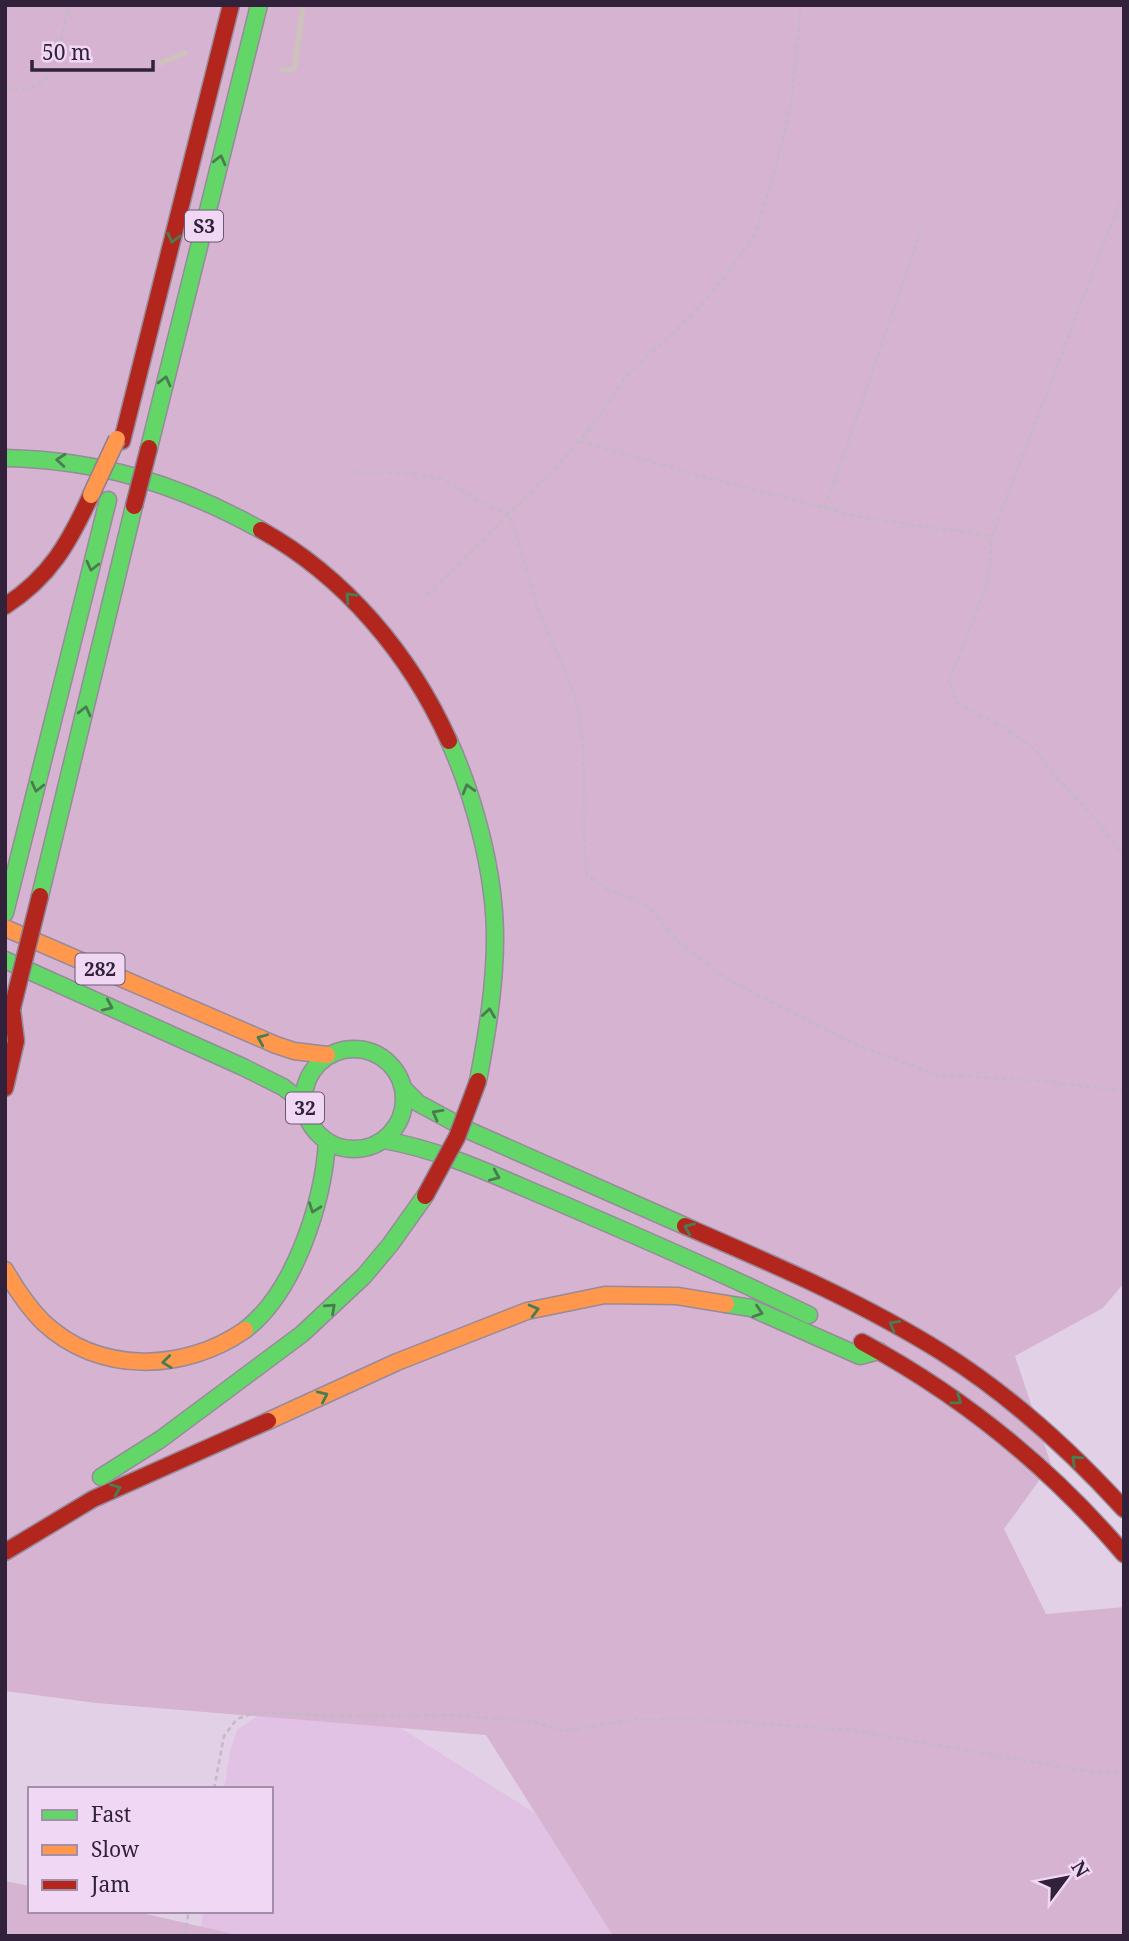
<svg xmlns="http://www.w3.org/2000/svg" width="1129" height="1941" font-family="'Noto Serif',serif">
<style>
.farmland{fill:#e2c2e4}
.green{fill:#d6b4d1}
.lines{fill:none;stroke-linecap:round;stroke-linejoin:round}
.stream{stroke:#ccc4bb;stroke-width:5}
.fast-casing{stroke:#968a9b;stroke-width:19}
.slow-casing{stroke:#968a9b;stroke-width:19}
.jam-casing{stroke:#968a9b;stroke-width:19}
.path{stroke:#c3b9c7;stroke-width:2.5;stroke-dasharray:5 3.5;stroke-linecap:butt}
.fast{stroke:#63d668;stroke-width:16}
.slow{stroke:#ff974d;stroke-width:16}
.jam{stroke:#b3261e;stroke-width:16}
.slow-bridge-casing{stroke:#8c8091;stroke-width:19;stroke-linecap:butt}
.jam-bridge-casing{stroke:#8c8091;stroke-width:19;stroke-linecap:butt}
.slow-bridge{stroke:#ff974d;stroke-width:16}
.jam-bridge{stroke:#b3261e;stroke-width:16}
.oneway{stroke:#4a7c51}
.labels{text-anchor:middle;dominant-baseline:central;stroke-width:6;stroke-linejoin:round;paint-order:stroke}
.shield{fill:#f0d8f5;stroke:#6a5872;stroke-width:2}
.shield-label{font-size:19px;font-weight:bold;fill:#31213a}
</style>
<rect width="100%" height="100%" fill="#e2d1e6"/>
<!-- farmland -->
<path class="farmland" d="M257 1716 399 1727 535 1813 613 1936H242L201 1928 203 1911H271V1789H224L230 1752 237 1730Z"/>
<!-- green -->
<g class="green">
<path d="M5 5H1124V1283L1103 1308 1015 1356 1051 1464 1004 1529 1046 1614 1124 1607V1936H613L486 1735 96 1703 5 1691Z"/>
<path d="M5 1881 30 1886V1911H133L242 1936H5Z"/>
</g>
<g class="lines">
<!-- stream -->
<g class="stream">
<path d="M161 63 185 53"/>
<path d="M282 70H292L295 66 303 5"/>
</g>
<!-- fast casing -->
<g class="fast-casing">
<g id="fast">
<path d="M149 448 259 5"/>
<path d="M5 458C100 460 178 484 261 530"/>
<path d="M449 741C475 799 495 874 495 938 495 986 487 1034 478 1081"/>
<path d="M40 896 134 506"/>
<path d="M5 913 108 500"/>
<path d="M5 960 243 1067 283 1087 304 1103"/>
<circle cx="354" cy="1099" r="50"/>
<path d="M404 1089 418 1103 470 1131 685 1226"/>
<path d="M384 1140C446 1151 502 1179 560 1203 644 1239 727 1275 809 1315"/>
<path d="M726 1304 751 1308 860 1356 879 1351"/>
<path d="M245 1330C295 1292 323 1202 327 1142"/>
<path d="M101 1477 161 1439 302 1334 364 1276 390 1245 425 1196"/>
</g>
</g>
<!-- slow casing -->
<g class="slow-casing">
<g id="slow">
<path d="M5 928 276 1045 294 1051 327 1055"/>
<path d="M5 1270C16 1289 27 1306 43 1322 99 1375 185 1372 245 1330"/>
<path d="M268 1421 397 1362 527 1311 605 1295 677 1296 726 1304"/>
</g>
</g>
<!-- jam casing -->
<g class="jam-casing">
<g id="jam">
<path d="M122 441 231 5"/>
<path d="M261 530C344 576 410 654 449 741"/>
<path d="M5 606C50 577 69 543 91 495"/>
<path d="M5 1088 16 1041 12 1009"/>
<path d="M685 1226C773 1264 862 1302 943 1353 1011 1396 1070 1450 1124 1509"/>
<path d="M862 1342C964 1397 1049 1466 1124 1554"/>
<path d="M5 1552 93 1499 268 1421"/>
</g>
</g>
<!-- path -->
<g class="path">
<path d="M5 88C16 89 28 91 38 85 58 74 62 27 70 5"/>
<path d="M1124 191 992 536 990 563 985 590 949 681 958 704 1000 725 1035 749 1049 770 1086 808 1124 855"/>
<path d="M579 441 694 474 860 517 991 536"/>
<path d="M353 472 411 473 442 479 488 506 509 514C520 544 527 575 537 605 550 644 574 680 580 720 587 771 581 824 587 875L609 890 647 905 681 944 726 979 857 1045 938 1075 1046 1081 1121 1091 1124 1084"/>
<path d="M825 508 922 228"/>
<path d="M427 595 558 465 593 425 627 375 692 315 723 279 755 235 772 180 791 106 801 5"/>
<path d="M214 1789 224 1736 237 1719 257 1712 334 1716 448 1715 532 1721 564 1731 636 1719 709 1720 850 1730 1084 1771 1124 1772"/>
<path d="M184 1936 189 1911"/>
</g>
<!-- fast -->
<use href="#fast" class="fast"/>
<!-- slow -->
<use href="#slow" class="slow"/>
<!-- jam -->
<use href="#jam" class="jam"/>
<!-- slow-bridge casing -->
<g class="slow-bridge-casing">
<path id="slow-bridge" d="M91 495 117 439"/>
</g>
<!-- jam-bridge casing -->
<g class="jam-bridge-casing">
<g id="jam-bridge">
<path d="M134 506 149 448"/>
<path d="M12 1009 40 896"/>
<path d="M425 1196 457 1137 478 1081"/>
</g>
</g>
<!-- slow-bridge -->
<use href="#slow-bridge" class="slow-bridge"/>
<!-- jam-bridge -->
<use href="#jam-bridge" class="jam-bridge"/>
</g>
<!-- one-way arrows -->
<defs><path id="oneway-chevron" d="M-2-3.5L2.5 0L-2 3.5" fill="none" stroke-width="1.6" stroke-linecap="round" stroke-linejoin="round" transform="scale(1.75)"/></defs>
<g class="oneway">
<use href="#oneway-chevron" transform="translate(220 160) rotate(-76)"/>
<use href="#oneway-chevron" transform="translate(173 238) rotate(104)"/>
<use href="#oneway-chevron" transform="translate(165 381) rotate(-76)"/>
<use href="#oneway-chevron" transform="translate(61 460) rotate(-175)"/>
<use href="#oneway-chevron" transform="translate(92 566) rotate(104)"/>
<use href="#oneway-chevron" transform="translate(350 597) rotate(-133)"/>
<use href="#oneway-chevron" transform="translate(85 711) rotate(-76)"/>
<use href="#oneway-chevron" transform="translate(37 787) rotate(104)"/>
<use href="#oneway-chevron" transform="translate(468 789) rotate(-106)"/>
<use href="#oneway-chevron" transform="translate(108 1006) rotate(24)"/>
<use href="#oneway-chevron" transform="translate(489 1013) rotate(-82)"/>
<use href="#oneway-chevron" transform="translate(262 1039) rotate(-157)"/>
<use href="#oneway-chevron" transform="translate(437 1114) rotate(-151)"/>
<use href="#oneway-chevron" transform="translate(495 1176) rotate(23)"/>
<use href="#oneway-chevron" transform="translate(314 1208) rotate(110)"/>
<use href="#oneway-chevron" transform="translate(689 1228) rotate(-156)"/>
<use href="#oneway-chevron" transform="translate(331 1308) rotate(-42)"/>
<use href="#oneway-chevron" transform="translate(534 1310) rotate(-15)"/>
<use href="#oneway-chevron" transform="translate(758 1312) rotate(18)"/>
<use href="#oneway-chevron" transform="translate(894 1325) rotate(-151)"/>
<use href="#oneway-chevron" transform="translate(167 1362) rotate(173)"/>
<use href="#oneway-chevron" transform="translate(323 1396) rotate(-25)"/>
<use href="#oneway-chevron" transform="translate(957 1400) rotate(36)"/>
<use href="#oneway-chevron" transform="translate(1076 1460) rotate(-137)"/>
<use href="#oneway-chevron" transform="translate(116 1489) rotate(-23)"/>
</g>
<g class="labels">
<!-- shield labels -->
<g class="shield">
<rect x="185" y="210.5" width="38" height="31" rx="5"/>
<rect x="75.5" y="953.5" width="49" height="31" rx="5"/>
<rect x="286" y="1092.5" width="38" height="31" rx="5"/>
</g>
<g class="shield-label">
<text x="204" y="226">S3</text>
<text x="100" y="969">282</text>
<text x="305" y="1108">32</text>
</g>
</g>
<!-- border -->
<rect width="1129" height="1941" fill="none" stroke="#31213a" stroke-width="14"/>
<!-- legend -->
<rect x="28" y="1787" width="245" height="126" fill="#f0d8f5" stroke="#a48faa" stroke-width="2"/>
<rect x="42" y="1810" width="35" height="10" fill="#63d668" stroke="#a48faa" stroke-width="2"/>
<text x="91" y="1822" font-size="21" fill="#31213a">Fast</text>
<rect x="42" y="1845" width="35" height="10" fill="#ff974d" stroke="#a48faa" stroke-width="2"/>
<text x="91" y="1857" font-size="21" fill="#31213a">Slow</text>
<rect x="42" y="1880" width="35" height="10" fill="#b3261e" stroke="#a48faa" stroke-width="2"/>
<text x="91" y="1892" font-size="21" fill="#31213a">Jam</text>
<!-- north arrow -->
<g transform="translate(1066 1878) rotate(58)" stroke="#f0d8f5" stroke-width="5" paint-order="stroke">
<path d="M0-5L12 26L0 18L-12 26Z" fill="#31213a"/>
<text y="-10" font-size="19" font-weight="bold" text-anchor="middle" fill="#31213a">N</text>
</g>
<!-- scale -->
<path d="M32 60v10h121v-10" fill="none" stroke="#31213a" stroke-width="3.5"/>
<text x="42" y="60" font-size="21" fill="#31213a" stroke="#f0d8f5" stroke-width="5" paint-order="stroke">50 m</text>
</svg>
